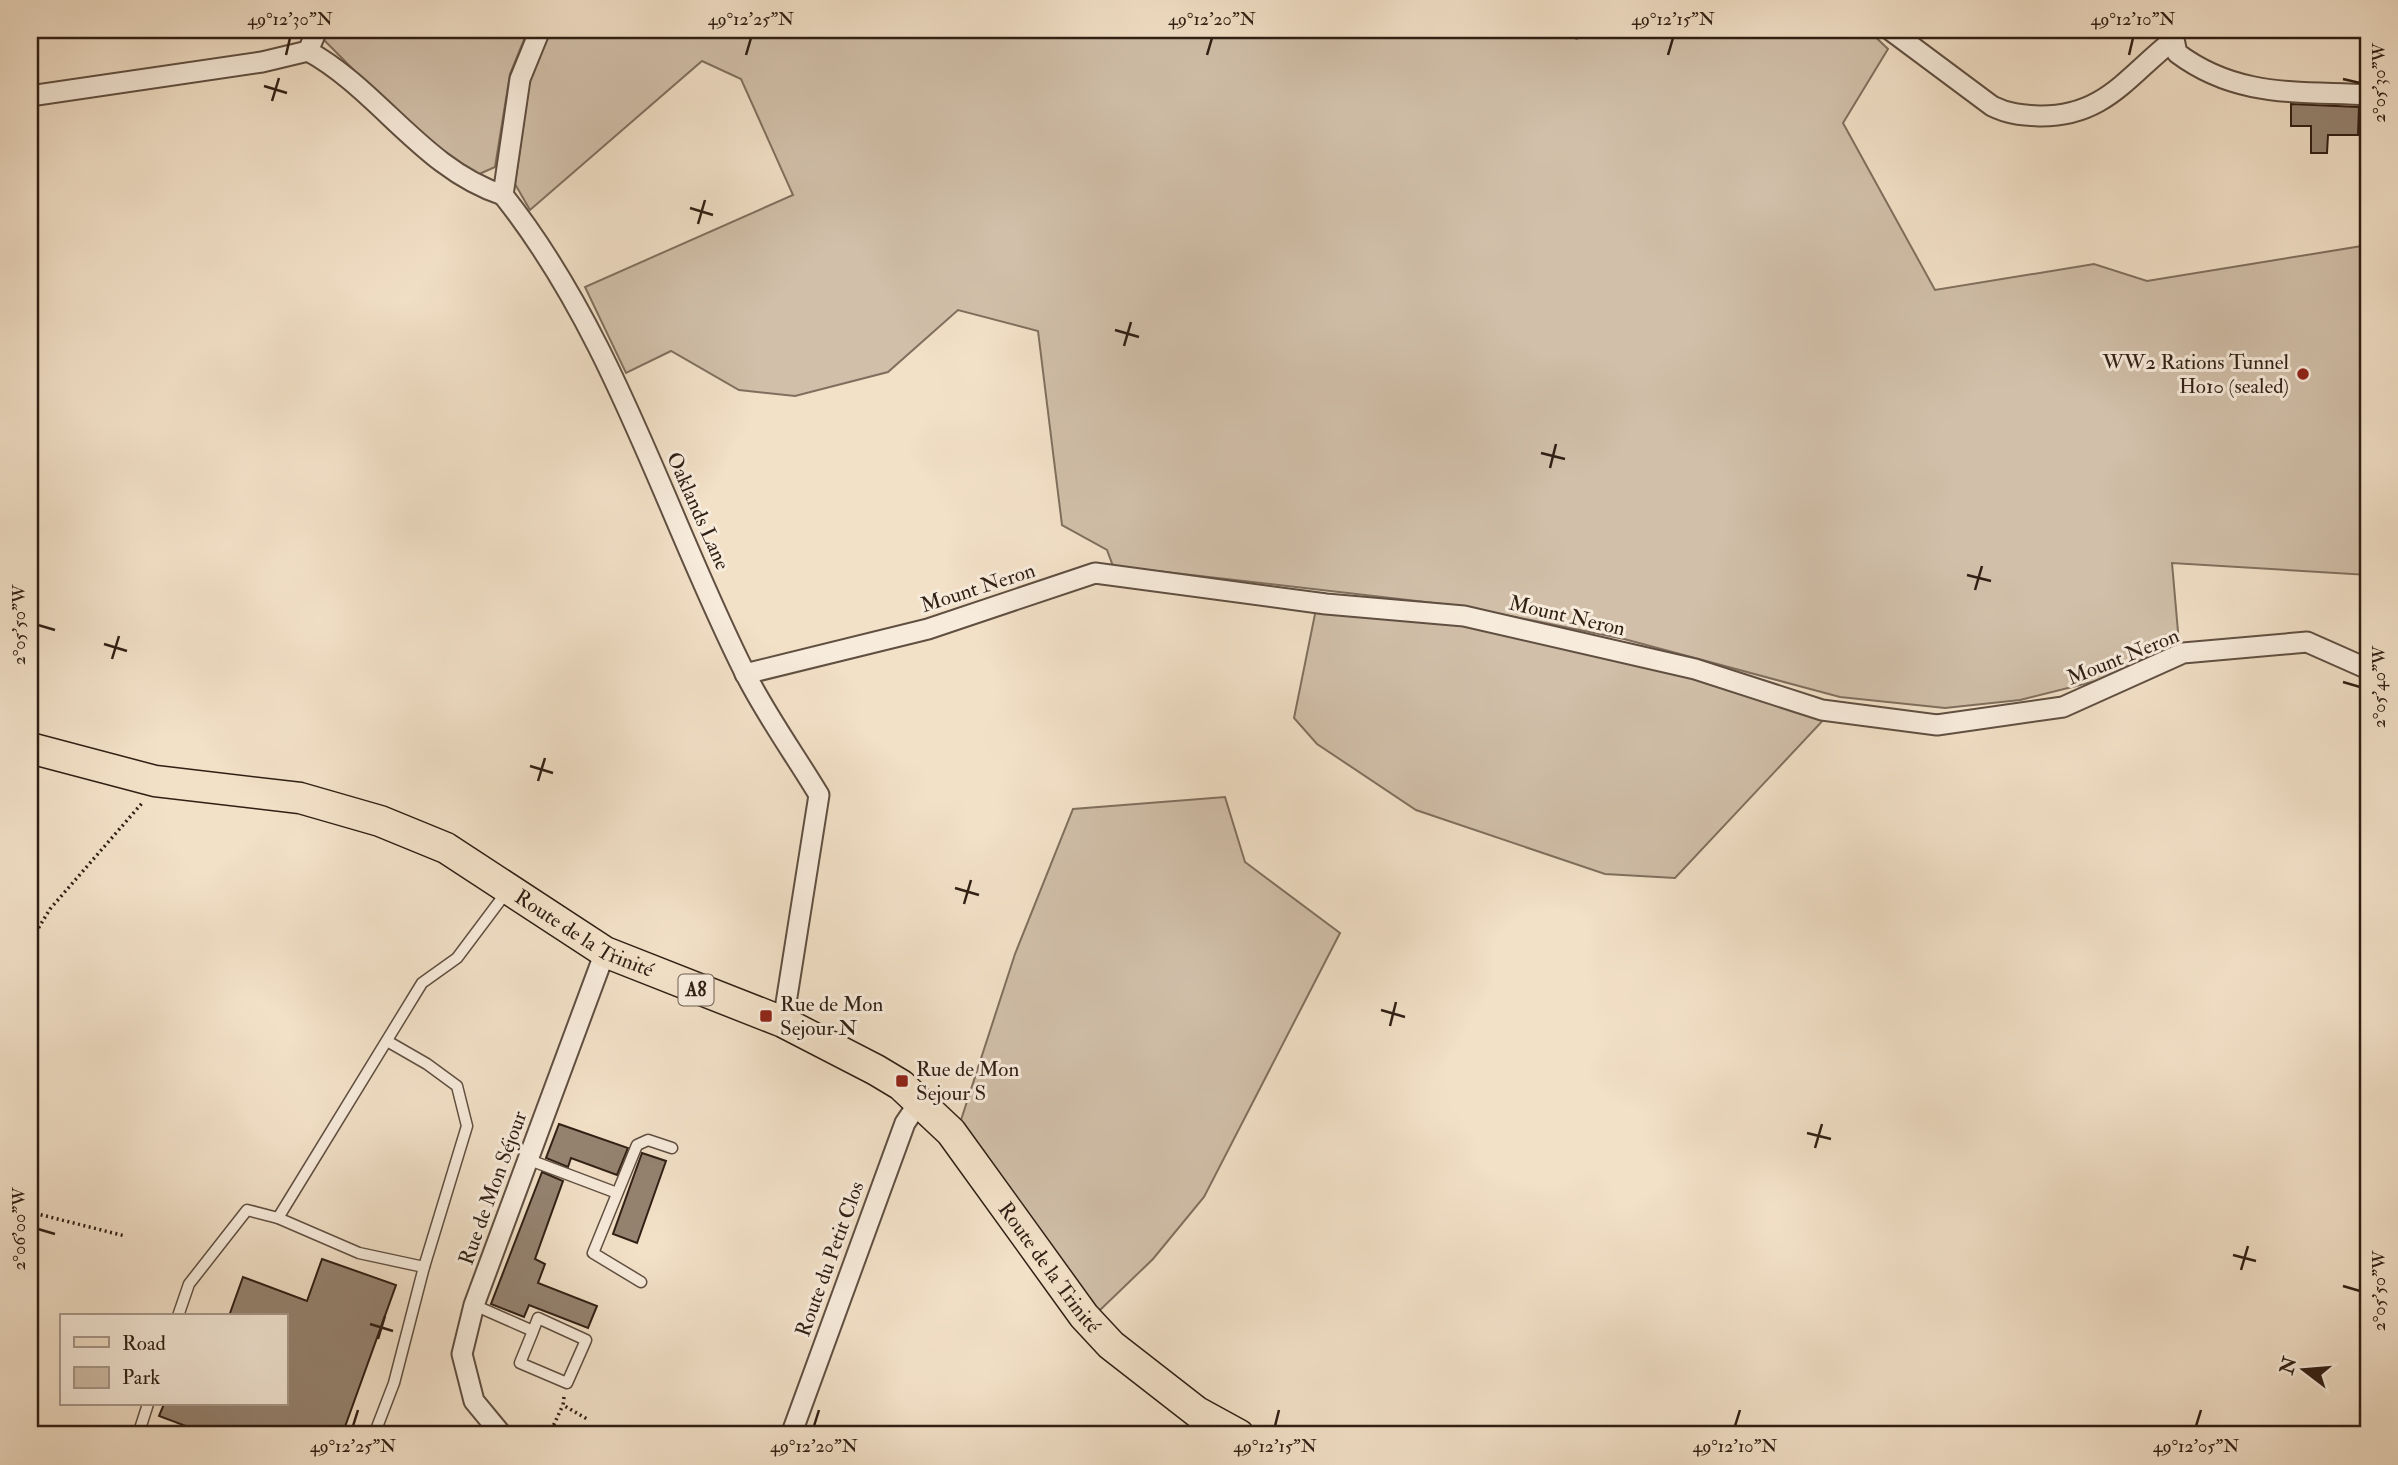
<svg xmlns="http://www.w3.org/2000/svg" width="2398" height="1465" font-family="'IM FELL Double Pica',serif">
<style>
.green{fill:#d1bfa9;stroke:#806f5e;stroke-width:2}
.building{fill:#958371;stroke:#301f14;stroke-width:2}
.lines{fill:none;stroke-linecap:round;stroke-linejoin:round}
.service-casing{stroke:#604f41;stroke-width:13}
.minor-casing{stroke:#604f41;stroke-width:23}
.primary-casing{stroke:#301f14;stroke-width:33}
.path{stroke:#301f14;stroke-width:3.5;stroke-dasharray:2 3.5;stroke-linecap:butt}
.service{stroke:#f7ebdb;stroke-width:10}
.minor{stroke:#f7ebdb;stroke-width:19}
.primary{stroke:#f2e0c7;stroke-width:30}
.ticks{fill:none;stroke:#301f14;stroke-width:2.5}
.poi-dot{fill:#8f2418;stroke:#f7ebdb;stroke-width:2.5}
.labels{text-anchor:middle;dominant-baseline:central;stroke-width:6;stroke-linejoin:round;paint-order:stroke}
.shield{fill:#f7ebdb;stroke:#6c5c50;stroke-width:2}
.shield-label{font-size:19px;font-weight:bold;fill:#301f14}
.poi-label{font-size:21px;fill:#301f14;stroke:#f7ebdb;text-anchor:start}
.street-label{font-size:21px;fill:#301f14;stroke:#f7ebdb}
.neatline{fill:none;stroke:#301f14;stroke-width:2.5}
.ticks-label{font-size:18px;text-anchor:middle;fill:#301f14}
</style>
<rect width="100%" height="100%" fill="#f2e0c7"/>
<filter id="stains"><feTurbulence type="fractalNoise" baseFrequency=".00286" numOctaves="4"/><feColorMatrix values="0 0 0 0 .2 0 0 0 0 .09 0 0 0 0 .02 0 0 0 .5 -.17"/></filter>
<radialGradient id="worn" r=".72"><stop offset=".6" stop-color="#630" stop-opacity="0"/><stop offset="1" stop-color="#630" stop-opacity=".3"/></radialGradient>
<!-- green -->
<g class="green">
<path d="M329 30H528L510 74 495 167 477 175 422 139 324 40Z"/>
<path d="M549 30H1550L1577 39 1581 30H1868L1888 49 1843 123 1935 290 2094 264 2147 281 2368 245V575L2172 563 2179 643 2096 681 2020 700 1945 708 1840 697 1624 639 1460 606 1113 566 1107 550 1062 525 1038 331 958 310 888 372 795 396 739 390 671 351 626 373 585 287 793 195 741 79 702 61 530 210 515 184 530 78Z"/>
<path d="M1316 609 1465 620 1654 664 1828 715 1675 878 1605 874 1416 810 1317 744 1294 718Z"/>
<path d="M1225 797 1245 862 1340 933 1204 1197 1153 1259 1097 1313 960 1123 1015 954 1073 809Z"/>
</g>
<!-- building -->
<g class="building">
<path d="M2291 104 2359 107 2358 135H2328L2327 153H2311V126H2291Z"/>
<path d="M559 1124 628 1148 617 1175 571 1158 568 1167 546 1158Z"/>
<path d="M642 1153 666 1161 637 1243 613 1234Z"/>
<path d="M542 1172 563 1181 535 1259 545 1264 538 1283 597 1306 588 1328 529 1305 524 1317 491 1304Z"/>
<path d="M322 1259 396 1285 342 1435H183L186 1426 159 1416 164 1404H285V1316H229L243 1277 307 1301Z"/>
</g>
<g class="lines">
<!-- service casing -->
<g class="service-casing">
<g id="service">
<path d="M527 1159 617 1193"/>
<path d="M278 1218 359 1253 424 1267"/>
<path d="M641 1282 593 1253 637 1145 648 1140 672 1148"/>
<path d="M474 1305 533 1331 538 1318 586 1340 567 1383 520 1363 533 1331"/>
<path d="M178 1316 189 1284 247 1210 278 1218 422 983 457 958 508 890"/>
<path d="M138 1435 148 1404"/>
<path d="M374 1435 394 1383 424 1267 467 1126 457 1086 427 1064 387 1041"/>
</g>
</g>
<!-- minor casing -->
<g class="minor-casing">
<g id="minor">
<path d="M540 30 520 79 503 195C615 336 665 514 745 673 766 715 795 755 819 795L783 1022"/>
<path d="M1890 30 1992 106C2008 114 2021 115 2039 116 2103 117 2126 78 2172 41"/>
<path d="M2172 30 2177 53C2237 98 2297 91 2368 95"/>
<path d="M308 51 317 30"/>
<path d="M30 96 262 62 308 51C379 90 423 169 503 195"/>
<path d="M745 674 928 629 1095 573 1326 604 1464 616 1695 669 1822 710 1937 725 2063 707 2183 653 2307 642 2368 669"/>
<path d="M502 1435 474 1401 462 1354 474 1305 605 952"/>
<path d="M791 1435 905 1123 920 1101"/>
</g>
</g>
<!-- primary casing -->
<g class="primary-casing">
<g id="primary">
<path id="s1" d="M30 748 155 781 300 798 380 821 446 848 605 952 783 1022 876 1070 901 1085 951 1132 1084 1316 1111 1345 1197 1412 1239 1435"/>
</g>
</g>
<!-- path -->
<g class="path">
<path d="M30 942 50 909 143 802"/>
<path d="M30 1212 125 1236"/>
<path d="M564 1397 563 1405 587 1419"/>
<path d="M549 1435 563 1405"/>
</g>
<!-- service -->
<use href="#service" class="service"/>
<!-- minor -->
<use href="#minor" class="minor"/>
<!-- primary -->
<use href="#primary" class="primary"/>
</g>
<!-- ticks -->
<path class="ticks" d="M286 55 290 38M746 55 751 38M1207 55 1212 38M1668 55 1673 38M2129 55 2133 38M2343 79 2360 83M264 86 287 93M272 101 279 78M690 208 713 215M698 224 705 200M1115 330 1139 337M1124 346 1131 322M1541 453 1565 459M1550 468 1556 444M1967 575 1991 581M1975 590 1982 566M38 625 55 630M104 644 127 651M112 659 119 636M2343 682 2360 687M530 766 553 773M538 781 545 758M955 888 979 895M964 904 971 880M1381 1010 1405 1017M1390 1026 1396 1002M1807 1133 1831 1139M1815 1148 1822 1124M38 1229 55 1234M2233 1255 2256 1261M2241 1270 2248 1246M2343 1286 2360 1291M370 1324 393 1331M378 1339 385 1316M353 1426 358 1410M814 1426 819 1410M1275 1426 1279 1410M1735 1426 1740 1410M2196 1426 2201 1410"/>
<!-- markers -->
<g class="poi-dot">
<circle cx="2303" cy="374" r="7"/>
<rect x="759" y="1009" width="14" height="14" rx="3.5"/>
<rect x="895" y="1074" width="14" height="14" rx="3.5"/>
</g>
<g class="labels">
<!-- shield labels -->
<rect class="shield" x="678.5" y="974.5" width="35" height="31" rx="5"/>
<g class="shield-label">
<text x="696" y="990">A8</text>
</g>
<!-- poi labels -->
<g class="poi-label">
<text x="2289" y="362" text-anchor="end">WW2 Rations Tunnel<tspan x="2289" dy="24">Ho10 (sealed)</tspan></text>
<text x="780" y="1004">Rue de Mon<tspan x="780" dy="24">Sejour N</tspan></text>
<text x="916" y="1069">Rue de Mon<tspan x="916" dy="24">Sejour S</tspan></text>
</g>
<!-- street labels -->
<g class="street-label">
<text transform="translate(698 511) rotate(66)">Oaklands Lane</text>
<text transform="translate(978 588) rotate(-18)">Mount Neron</text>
<text transform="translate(1567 616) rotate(13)">Mount Neron</text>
<text transform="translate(2123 657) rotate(-22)">Mount Neron</text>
<text stroke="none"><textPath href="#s1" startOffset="593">Route de la Trinité</textPath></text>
<text transform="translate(493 1188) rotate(-70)">Rue de Mon Séjour</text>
<text transform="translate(830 1259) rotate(-70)">Route du Petit Clos</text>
<text stroke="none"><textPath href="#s1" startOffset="1181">Route de la Trinité</textPath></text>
</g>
</g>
<!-- margin -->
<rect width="2398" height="1465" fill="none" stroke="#f2e0c7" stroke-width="77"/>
<!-- legend -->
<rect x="60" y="1314" width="228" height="91" fill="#f7ebdb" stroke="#a7998b" stroke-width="2"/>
<rect x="74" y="1337" width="35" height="10" fill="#f2e0c7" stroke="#a7998b" stroke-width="2"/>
<text x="122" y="1350" font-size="21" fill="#301f14">Road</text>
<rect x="74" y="1367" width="35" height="21" fill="#d1bfa9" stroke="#a7998b" stroke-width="2"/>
<text x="122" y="1384" font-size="21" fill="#301f14">Park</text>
<!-- north arrow -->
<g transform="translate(2304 1370) rotate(286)" stroke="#f7ebdb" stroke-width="5" paint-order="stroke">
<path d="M0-5L12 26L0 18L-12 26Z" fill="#301f14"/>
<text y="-10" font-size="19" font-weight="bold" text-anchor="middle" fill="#301f14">N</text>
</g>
<rect x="38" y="38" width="2322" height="1388" class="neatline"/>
<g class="ticks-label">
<text x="290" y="25">49°12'30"N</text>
<text x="751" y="25">49°12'25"N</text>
<text x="1212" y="25">49°12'20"N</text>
<text x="1673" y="25">49°12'15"N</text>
<text x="2133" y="25">49°12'10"N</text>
<text transform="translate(2379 83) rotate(-90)" y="6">2°05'30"W</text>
<text transform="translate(19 625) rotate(-90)" y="6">2°05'50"W</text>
<text transform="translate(2379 687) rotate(-90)" y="6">2°05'40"W</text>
<text transform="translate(19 1229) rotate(-90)" y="6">2°06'00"W</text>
<text transform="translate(2379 1291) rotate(-90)" y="6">2°05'50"W</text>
<text x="353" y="1452">49°12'25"N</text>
<text x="814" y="1452">49°12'20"N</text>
<text x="1275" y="1452">49°12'15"N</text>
<text x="1735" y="1452">49°12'10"N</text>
<text x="2196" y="1452">49°12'05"N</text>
</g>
<rect width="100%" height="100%" filter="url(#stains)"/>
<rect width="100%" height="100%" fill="url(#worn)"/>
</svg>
